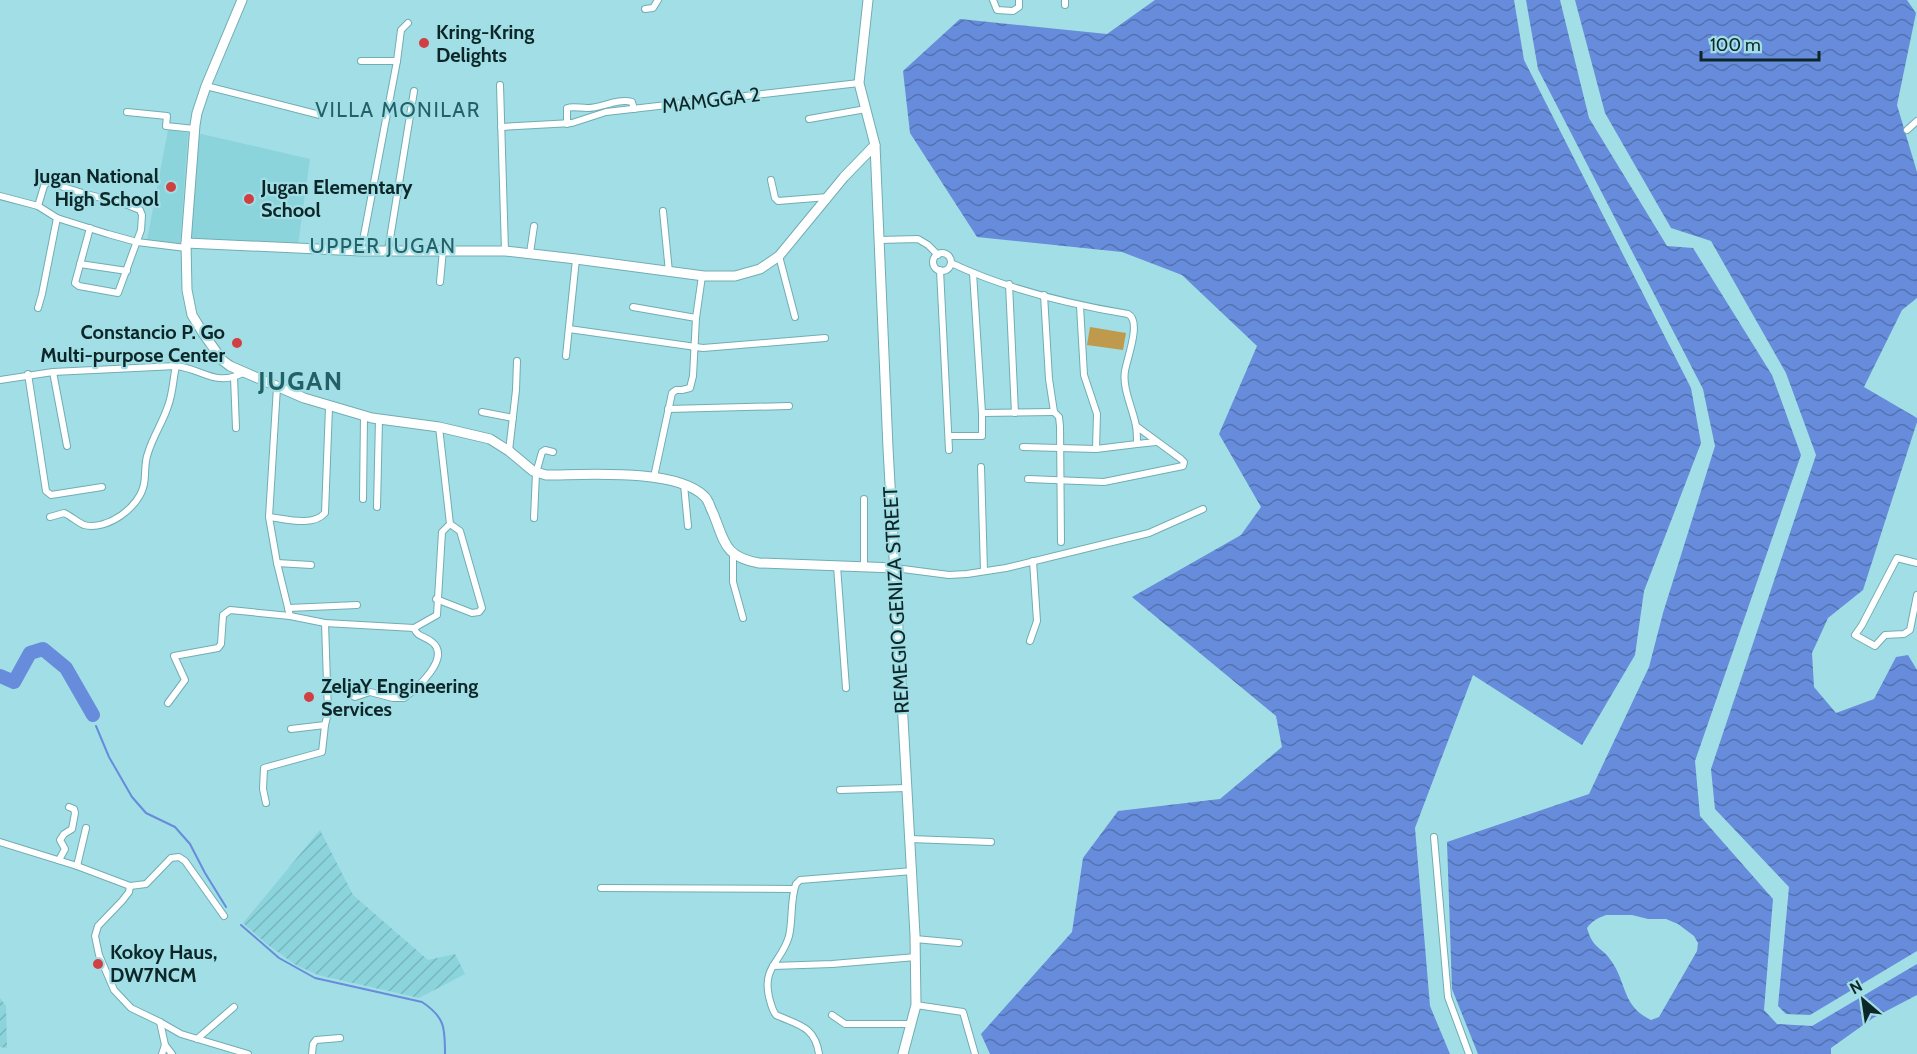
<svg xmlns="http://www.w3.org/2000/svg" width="1917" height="1054" font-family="Cabin,sans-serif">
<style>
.built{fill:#8cd4dc}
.industrial{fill:url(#industrial-furrows)}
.pitch{fill:#bf9a4c}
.water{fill:url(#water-waves);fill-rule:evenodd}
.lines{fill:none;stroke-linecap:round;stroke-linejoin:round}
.stream{stroke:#668cdb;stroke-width:2}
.river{stroke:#668cdb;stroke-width:14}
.street-casing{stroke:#71adb3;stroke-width:8}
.secondary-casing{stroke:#71adb3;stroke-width:11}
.street{stroke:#fff;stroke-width:6}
.secondary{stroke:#fff;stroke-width:9}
.poi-dot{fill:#d04043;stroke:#a1dee5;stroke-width:2}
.labels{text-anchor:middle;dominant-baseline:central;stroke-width:4.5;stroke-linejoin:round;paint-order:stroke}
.poi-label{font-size:20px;font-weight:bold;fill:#0d2729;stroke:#a1dee5;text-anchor:start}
.street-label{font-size:20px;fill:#0d2729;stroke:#a1dee5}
.neighbourhood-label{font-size:21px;letter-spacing:1.5px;fill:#246167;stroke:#a1dee5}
.district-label{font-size:26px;font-weight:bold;letter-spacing:1.5px;fill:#246167;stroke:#a1dee5}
</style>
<defs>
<pattern id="industrial-furrows" width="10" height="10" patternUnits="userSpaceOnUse" patternTransform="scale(1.5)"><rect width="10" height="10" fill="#8cd4dc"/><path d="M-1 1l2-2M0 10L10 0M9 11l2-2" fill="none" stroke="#78b6bd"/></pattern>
<pattern id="water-waves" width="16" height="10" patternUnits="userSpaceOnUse" patternTransform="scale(1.5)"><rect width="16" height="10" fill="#668cdb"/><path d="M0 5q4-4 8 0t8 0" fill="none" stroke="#5272b2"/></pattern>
</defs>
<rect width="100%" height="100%" fill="#a1dee5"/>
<!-- built -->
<g class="built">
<path d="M168 130 188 133 180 245 147 240Z"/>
<path d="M197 133 310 159 298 245 190 240Z"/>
</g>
<!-- industrial -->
<g class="industrial">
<path d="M320 830 353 895 428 960 455 954 465 974 419 998 318 975 296 965 268 945 243 923Z"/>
<path d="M0 998 6 1006 7 1048 0 1047Z"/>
</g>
<!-- pitch -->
<path class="pitch" d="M1090 327 1126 333 1123 350 1087 345Z"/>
<!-- water -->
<g class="water">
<path d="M1155 0H1514L1524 60 1691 388 1701 443 1644 591 1635 655 1582 745 1473 675 1415 828 1430 1006 1450 1054H990L981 1034 1072 932 1083 858 1118 811 1220 799 1282 747 1276 716 1132 597 1241 535 1261 507 1219 434 1257 346 1182 275 1122 252 977 237 910 133 903 71 960 19 1107 34Z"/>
<path d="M1526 0H1560L1589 118 1667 246 1693 248 1772 375 1801 455 1695 761 1700 816 1773 899 1764 1010 1777 1024 1812 1026 1917 964V995L1873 1018 1831 1048V1054H1478L1452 989 1447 842 1589 794 1649 667 1663 613 1715 446 1703 389 1538 69ZM1606 915H1632L1648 919H1666L1678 924 1694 936 1698 943 1697 951 1659 1017 1651 1020C1622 1006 1627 984 1612 962 1602 946 1593 950 1587 928 1592 921 1598 918 1606 915Z"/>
<path d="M1575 0H1907L1916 13 1897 105 1917 172V298L1902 310 1864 387 1917 418V422L1863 590 1828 618 1812 653 1814 687 1836 713 1874 699 1896 657 1908 655 1917 670V951L1810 1015 1786 1014 1778 1006 1789 887 1715 809 1711 769 1816 455 1786 373 1711 241 1671 228 1605 113Z"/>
</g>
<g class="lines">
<!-- stream -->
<g class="stream">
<path d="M96 726 109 757 132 797 146 813 175 827 190 844 205 873 226 907"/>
<path d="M241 925 279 958 315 978 422 1002C445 1017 445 1028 445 1054"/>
</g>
<!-- river -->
<path class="river" d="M0 676 14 682 30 653 43 649 66 668 93 715"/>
<!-- street casing -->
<g class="street-casing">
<g id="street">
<path d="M993 0 997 10 1013 11 1019 7V0"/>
<path d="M1065 0V5"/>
<path d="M645 9 653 8 658 0"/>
<path d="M361 61H397"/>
<path d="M500 85 505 251"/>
<path d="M206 86 320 115"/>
<path d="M127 112 167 116 166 126 195 129"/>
<path d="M809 119 866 109"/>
<path d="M567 124V108C573 106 580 108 587 108 602 108 617 98 632 102L634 109"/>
<path d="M501 127 572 123 606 112 859 83"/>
<path d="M1907 130 1917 121"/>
<path d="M771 180 775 198 778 201 828 197"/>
<path d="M0 196 38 206 57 218 108 234 137 242 186 248"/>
<path d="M38 206 44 186 47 182 86 194 125 204 140 210 142 215 141 230 118 293 79 286 75 283 90 228"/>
<path d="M663 211 669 272"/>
<path d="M879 240 918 239 928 245 938 255"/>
<path d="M361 251 397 61 401 30 408 23"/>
<path d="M388 251 414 91"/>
<path d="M530 253 534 226"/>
<circle cx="942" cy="262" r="9"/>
<path d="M779 256 795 317"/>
<path d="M951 263C1006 289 1068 304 1128 314 1142 321 1127 358 1125 371 1122 388 1133 409 1136 426 1137 432 1137 438 1137 444L1096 449 1023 447"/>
<path d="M80 264 127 271"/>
<path d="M940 270 949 450"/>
<path d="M440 282 443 250"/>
<path d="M1009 284 1015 413"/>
<path d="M1044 295 1049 379 1054 412 1059 417 1060 426 1061 542"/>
<path d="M1080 306 1084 375 1097 414 1096 449"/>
<path d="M633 307 696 318"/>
<path d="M38 308 42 294 57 218"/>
<path d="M569 329 703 348 825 338"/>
<path d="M566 356 576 259"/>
<path d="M53 372 67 446"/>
<path d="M28 374 46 491 51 495 102 487"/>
<path d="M234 377 236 428"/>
<path d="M0 380 53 372 176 366C203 369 215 387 243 373"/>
<path d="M277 387 269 517 277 563 290 616"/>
<path d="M668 409 789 406"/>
<path d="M482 412 513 418"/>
<path d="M982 413 1054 412"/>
<path d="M949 436H982V413L973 273"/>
<path d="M1137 444 1156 442"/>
<path d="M509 451 516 390 517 361"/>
<path d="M981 467 984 571"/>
<path d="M654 477 672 393 676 390H682L690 388 693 376 696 318 702 276"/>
<path d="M1028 479 1104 482 1183 466 1184 462 1181 459 1136 426"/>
<path d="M684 485 688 526"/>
<path d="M363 499 364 416"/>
<path d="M377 507 379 419"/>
<path d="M50 517 64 513C71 516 77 522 84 525 107 531 140 507 144 484 146 474 144 463 148 453 153 436 163 422 168 406 173 393 173 379 176 366"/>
<path d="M269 517C286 519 313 527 325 513L329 407"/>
<path d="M534 518 536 473 542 452 545 450 553 452"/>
<path d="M733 554V582L743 618"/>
<path d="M277 563 311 565"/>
<path d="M1917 563 1897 558 1862 625 1855 635 1875 646 1885 635 1904 634 1910 630 1917 595"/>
<path d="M837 566 846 688"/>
<path d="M864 566V499"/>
<path d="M895 568 949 575 967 574 1006 568 1149 533 1203 509"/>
<path d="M436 599 472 613 479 612 482 608 460 531 450 524 439 427"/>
<path d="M288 608 357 605"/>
<path d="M1030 641 1037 621 1033 561"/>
<path d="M327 689H342L355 697 370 692 393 698H404C416 689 452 658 432 642 425 636 417 637 414 628"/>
<path d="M168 703 185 680 174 656 218 648 221 644 223 615 230 610 290 616 325 623 414 628 437 615 442 532 450 524"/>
<path d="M291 729 325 725 328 713 325 623"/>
<path d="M840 790 906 788"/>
<path d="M266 803 263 789 264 768 322 752 325 725"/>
<path d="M1434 837 1448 997 1469 1054"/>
<path d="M910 839 991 842"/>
<path d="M0 842 77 866 130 886 146 884 171 858 179 857 185 861 224 916"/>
<path d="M59 860 65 849 60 840 64 834 72 829 75 813 74 809 69 807"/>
<path d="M77 866 86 828"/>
<path d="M130 886 129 892 122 901 98 926 95 936 99 955 114 990 131 1008 160 1022 181 1034 248 1054"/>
<path d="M601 888 794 889"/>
<path d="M915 939 959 943"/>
<path d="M773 966 832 964 916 957"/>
<path d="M916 1005 963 1012 975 1054"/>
<path d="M832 1015 845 1024H912"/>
<path d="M160 1022 165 1045 172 1054"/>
<path d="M197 1039 234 1007"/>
<path d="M162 1054 165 1045"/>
<path d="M312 1054 313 1044 316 1040 340 1038"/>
<path d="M819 1054C815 1026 798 1025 776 1015 772 1010 771 1004 769 997 762 966 782 962 789 936 793 919 790 900 796 884L800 880 913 871"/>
</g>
</g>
<!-- secondary casing -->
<g class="secondary-casing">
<g id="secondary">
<path d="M242 0 206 86 197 113 195 125 186 243 187 290 192 315 203 333 222 360 230 366 304 398 372 418 439 427 490 439 509 451 533 471 546 475C586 475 675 468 704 496 709 500 710 508 713 513 725 542 724 557 759 563L895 568"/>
<path d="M868 0 859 83 875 145 888 448 915 935 916 1005 903 1054"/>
<path d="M186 243 361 251H505L576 259 704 276H735L760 269 779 256 844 177 875 145"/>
</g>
</g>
<!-- street -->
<use href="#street" class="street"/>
<!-- secondary -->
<use href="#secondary" class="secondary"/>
</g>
<!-- markers -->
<g class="poi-dot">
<circle cx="424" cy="43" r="6"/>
<circle cx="171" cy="187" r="6"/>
<circle cx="249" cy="199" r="6"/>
<circle cx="237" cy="343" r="6"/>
<circle cx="309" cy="697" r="6"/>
<circle cx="98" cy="964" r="6"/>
</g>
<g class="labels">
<!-- poi labels -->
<g class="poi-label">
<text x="436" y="32">Kring-Kring<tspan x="436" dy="23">Delights</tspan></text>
<text x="159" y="176" text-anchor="end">Jugan National<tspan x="159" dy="23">High School</tspan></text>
<text x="261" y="187">Jugan Elementary<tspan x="261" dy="23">School</tspan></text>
<text x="225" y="332" text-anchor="end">Constancio P. Go<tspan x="225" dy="23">Multi-purpose Center</tspan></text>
<text x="321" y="686">ZeljaY Engineering<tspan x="321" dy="23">Services</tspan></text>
<text x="110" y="952">Kokoy Haus,<tspan x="110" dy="23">DW7NCM</tspan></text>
</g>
<!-- street labels -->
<g class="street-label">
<text transform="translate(711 100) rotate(-7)">MAMGGA 2</text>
<text transform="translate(896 600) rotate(-93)">REMEGIO GENIZA STREET</text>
</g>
<!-- neighbourhood labels -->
<g class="neighbourhood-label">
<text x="398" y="109">VILLA MONILAR</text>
<text x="383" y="245">UPPER JUGAN</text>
</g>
<!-- district labels -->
<g class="district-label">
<text x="301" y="381">JUGAN</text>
</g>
</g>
<!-- north arrow -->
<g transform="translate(1863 1000) rotate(331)" stroke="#a1dee5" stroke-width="4.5" paint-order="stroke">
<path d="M0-4.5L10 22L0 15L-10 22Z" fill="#0d2729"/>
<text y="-9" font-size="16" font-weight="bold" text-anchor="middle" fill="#0d2729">N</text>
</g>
<!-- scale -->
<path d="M1701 51v9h118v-9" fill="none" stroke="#0d2729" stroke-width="3"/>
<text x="1710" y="51" font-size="18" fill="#0d2729" stroke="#a1dee5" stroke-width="4.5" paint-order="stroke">100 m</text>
</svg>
